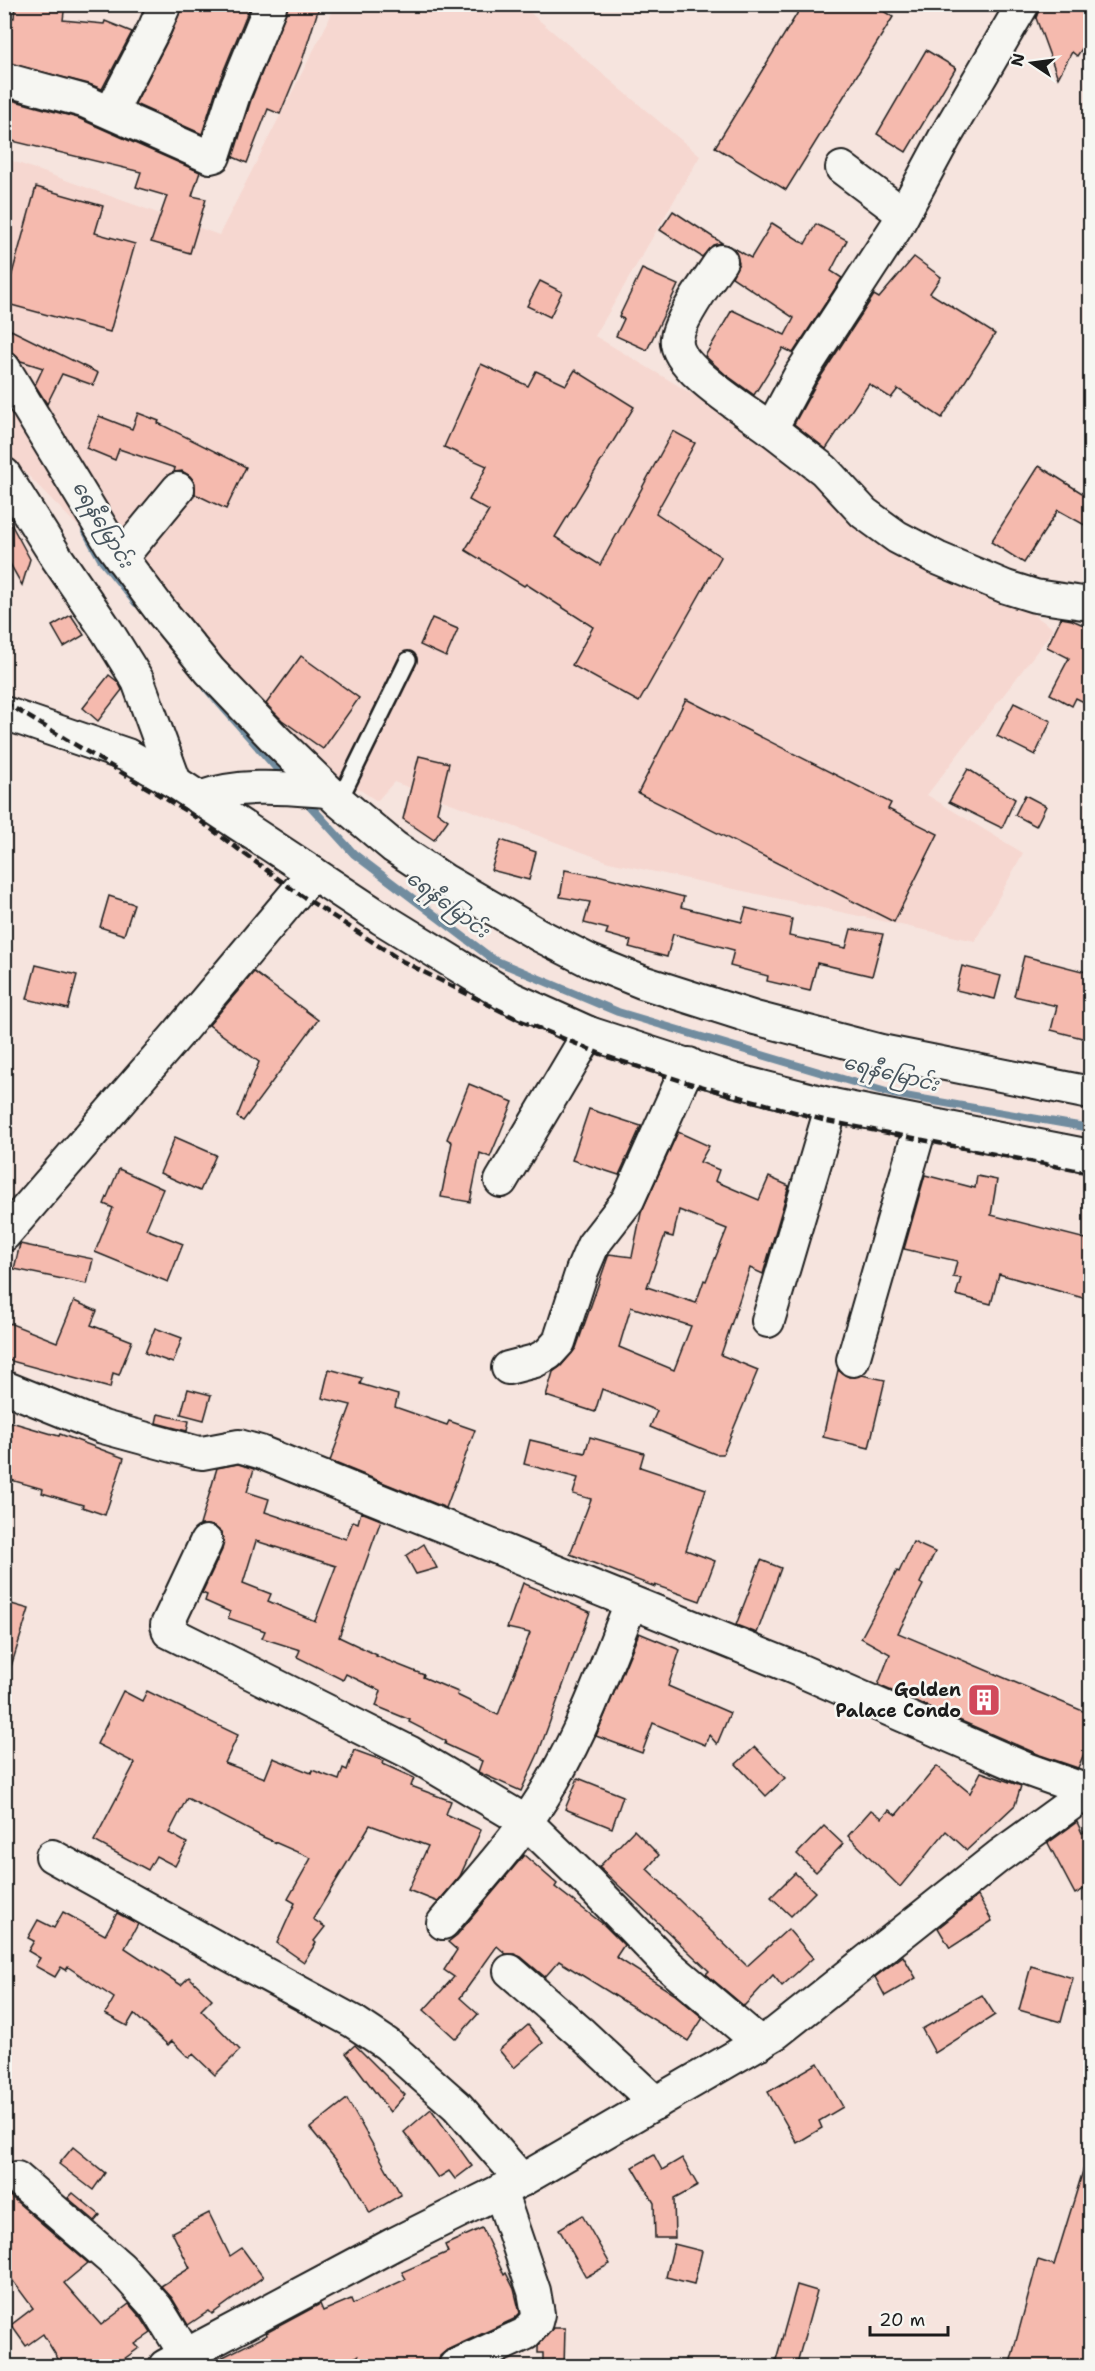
<svg xmlns="http://www.w3.org/2000/svg" width="1095" height="2371" font-family="'Shantell Sans','Noto Sans Myanmar',sans-serif">
<style>
.built{fill:#f6d7d0}
.lines{fill:none;stroke-linecap:round;stroke-linejoin:round}
.stream{stroke:#718c9f;stroke-width:8}
.building{fill:#f5baae;stroke:#1c1c1c;stroke-width:1.5;fill-rule:evenodd}
.service-casing{stroke:#1c1c1c;stroke-width:20}
.minor-casing{stroke:#1c1c1c;stroke-width:36}
.service{stroke:#f6f6f2;stroke-width:15}
.minor{stroke:#f6f6f2;stroke-width:32}
.rail{stroke:#1c1c1c;stroke-width:4.5;stroke-dasharray:9 4.5;stroke-linecap:butt}
.labels{text-anchor:middle;dominant-baseline:central;stroke-width:5;stroke-linejoin:round;paint-order:stroke}
.poi-label{font-size:18px;font-weight:bold;fill:#1c1c1c;stroke:#f6f6f2;text-anchor:end}
.water-label{font-size:20px;font-style:italic;fill:#47545d;stroke:#f6f6f2}
</style>
<rect width="100%" height="100%" fill="#f6e4de"/>
<filter id="ink" filterUnits="userSpaceOnUse"><feTurbulence type="fractalNoise" baseFrequency=".0167" numOctaves="2"/><feDisplacementMap in="SourceGraphic" scale="12" xChannelSelector="R" yChannelSelector="G"/><feConvolveMatrix kernelMatrix="1 2 1 2 8 2 1 2 1" color-interpolation-filters="sRGB"/></filter>
<g filter="url(#ink)">
<!-- built -->
<path class="built" d="M335 5H521L700 156 595 336 875 503 1054 629 927 795 1023 853 975 941 609 862 394 782 377 801 236 709 121 570 5 452 4 158 219 235 327 24Z"/>
<g class="lines">
<!-- stream -->
<g class="stream">
<path d="M85 530 102 561 136 603"/>
<path d="M207 689 286 779"/>
<path d="M304 799 354 854 494 960 618 1012 893 1094 1090 1128"/>
</g>
</g>
<!-- building -->
<g class="building">
<path d="M15 4H65L63 20 104 24 105 21 132 32 102 89 89 84 4 62V17L14 18Z"/>
<path d="M183 4H251L217 87 202 134 135 104 171 34Z"/>
<path d="M289 4H320L302 61 280 114 268 109 247 163 233 157 251 100Z"/>
<path d="M803 4H872L893 17 786 190 715 147Z"/>
<path d="M1041 4H1090V37L1077 56 1072 52 1058 78 1036 18Z"/>
<path d="M926 50 956 68 906 152 877 134Z"/>
<path d="M4 98 78 118 200 172 192 196 206 199 190 253 151 242 167 196 136 187 141 172 4 139Z"/>
<path d="M36 187 103 206 95 233 135 244 110 332 4 303Z"/>
<path d="M673 211 722 243 713 245 702 257 660 230Z"/>
<path d="M772 223 805 244 816 224 847 240 831 271 842 278 793 353 783 348 754 395 725 374 705 356 732 310 785 335 794 318 732 277 739 263 734 248 751 258Z"/>
<path d="M914 257 941 277 930 293 995 334 942 418 898 389 891 398 869 384 826 449 794 424 816 384 874 295 879 298Z"/>
<path d="M642 269 678 285 647 350 616 336 624 319 619 317Z"/>
<path d="M540 281 562 292 550 317 527 306Z"/>
<path d="M11 330 98 373 93 385 62 374 47 404 35 385 43 368 21 361 13 353 4 350Z"/>
<path d="M481 364 528 386 536 371 566 385 575 370 634 407 555 537 600 565 673 431 695 443 656 513 721 557 639 702 572 665 593 627 526 584 524 586 465 550 489 511 469 500 487 466 444 447Z"/>
<path d="M138 413 159 421 158 423 246 467 226 509 195 494V483L190 476 182 471 174 472 175 468 119 449 115 460 86 448 99 416 132 429Z"/>
<path d="M1039 466 1090 498V528L1058 510 1024 563 991 542Z"/>
<path d="M4 511 30 559 22 585 4 553Z"/>
<path d="M71 615 84 635 64 647 52 626Z"/>
<path d="M432 618 458 629 446 657 420 645Z"/>
<path d="M1061 618 1072 620 1086 626 1090 622V705L1076 698 1072 706 1050 694 1069 658 1047 647Z"/>
<path d="M301 656 359 698 323 749 282 720 266 704Z"/>
<path d="M109 675 118 682 122 690 98 721 83 708Z"/>
<path d="M686 699 891 803 888 809 938 834 894 922 638 793Z"/>
<path d="M1014 703 1051 721 1035 755 997 736Z"/>
<path d="M419 756 449 763 437 812 448 820 434 840 403 819Z"/>
<path d="M968 769 1015 799 1002 828 949 802Z"/>
<path d="M1025 795 1046 806 1036 826 1015 815Z"/>
<path d="M501 840 536 852 529 880 491 870Z"/>
<path d="M565 870 597 876 598 875 684 897 681 907 742 922 746 908 792 919 789 936 846 948 851 929 883 934 872 976 817 963 810 991 767 981 768 976 730 966 734 950 673 934 667 957 629 947 631 941 606 934 608 929 584 923 590 902 560 897Z"/>
<path d="M109 896 134 904 124 935 100 927Z"/>
<path d="M1024 956 1090 973V1040L1051 1030 1057 1006 1014 996Z"/>
<path d="M36 965 77 975 68 1009 27 999Z"/>
<path d="M962 966 1001 976 995 999 956 990Z"/>
<path d="M254 972 318 1020 243 1121 237 1117 259 1062 209 1025Z"/>
<path d="M469 1084 513 1102 490 1157 480 1153 470 1202 441 1197 452 1142 447 1139Z"/>
<path d="M589 1109 641 1126 619 1175 572 1160Z"/>
<path d="M678 1132 709 1146 700 1162 719 1170 715 1181 759 1200 769 1177 789 1186 763 1274 750 1268 721 1355 758 1370 723 1454H715L650 1427 657 1411 602 1389 595 1412 546 1396 553 1372 561 1366 576 1348 609 1254 632 1257 641 1213ZM679 1210 727 1229 706 1281 704 1280 696 1303 647 1287 665 1235 673 1237ZM631 1307 691 1326 674 1370 619 1347Z"/>
<path d="M175 1137 216 1155 200 1191 160 1173Z"/>
<path d="M119 1169 163 1189 146 1229 183 1244 168 1282 95 1252 113 1208 104 1204Z"/>
<path d="M925 1175 975 1188 977 1176 997 1180 991 1215 1090 1240V1300L999 1274 991 1304 956 1295 961 1278 953 1277 957 1261 904 1249Z"/>
<path d="M20 1244 93 1259 87 1284 14 1269Z"/>
<path d="M74 1301 97 1311 91 1325 132 1341 119 1375 113 1373 110 1388 4 1359V1321L57 1342Z"/>
<path d="M155 1328 182 1338 173 1363 145 1353Z"/>
<path d="M329 1369 362 1378 360 1384 398 1395 395 1407 447 1425 449 1421 475 1430 446 1508 330 1461 351 1405 322 1398Z"/>
<path d="M838 1370 849 1377 862 1375 885 1380 869 1448 823 1437Z"/>
<path d="M188 1389 211 1395 204 1420 181 1414Z"/>
<path d="M158 1414 189 1421 187 1431 156 1423Z"/>
<path d="M4 1420 59 1436 60 1434 124 1458 105 1515 82 1507 83 1505 42 1493 43 1489 4 1478Z"/>
<path d="M590 1437 644 1453 640 1467 706 1489 686 1550 715 1561 700 1601 655 1585V1587L570 1554 591 1499 573 1494 578 1478 524 1464 530 1440 585 1453Z"/>
<path d="M238 1464 254 1469 247 1492 269 1499 265 1512 346 1539 353 1521 358 1523 361 1512 381 1520 339 1637 377 1655 376 1656 424 1675 423 1677 458 1692 457 1695 498 1715 530 1633 507 1628 523 1583 590 1612 538 1754 521 1791 478 1772 482 1761 445 1744 446 1741 409 1722 410 1720 376 1706 381 1691 346 1674 343 1680 297 1657 300 1650 262 1638 265 1631 228 1618 230 1612 205 1601 207 1595 202 1593 222 1550 224 1541 221 1532 214 1526 200 1525 217 1468ZM256 1541 336 1566 315 1621 268 1601 271 1594 243 1583Z"/>
<path d="M913 1542 935 1552 920 1583 923 1585 898 1633 1090 1714V1739L1078 1768 1040 1755 878 1685 890 1654 861 1638 897 1571 899 1572Z"/>
<path d="M424 1544 437 1568 416 1574 406 1556Z"/>
<path d="M761 1560 781 1568 757 1633 736 1625Z"/>
<path d="M8 1603 29 1609 9 1673 4 1672V1614Z"/>
<path d="M639 1633 680 1650 668 1686 730 1713 717 1744 709 1735 705 1745 653 1723 642 1753 596 1736Z"/>
<path d="M123 1691 142 1701 147 1691 238 1735 225 1763 265 1778 273 1758 311 1773 312 1770 339 1780 343 1768 347 1770 354 1750 384 1761 383 1764 414 1778 411 1786 451 1801 446 1814 481 1830 460 1876 438 1902 408 1890 428 1846 370 1825 313 1919 325 1927 314 1941 316 1943 304 1962 277 1943 295 1903 288 1899 311 1858 263 1837 187 1798 169 1833 187 1843 175 1866 156 1856 148 1870 94 1841 135 1763 97 1744Z"/>
<path d="M755 1747 785 1778 766 1796 736 1764Z"/>
<path d="M937 1766 970 1793 981 1772 1021 1786 1015 1805 967 1850 946 1831 900 1887 848 1836 871 1810 882 1818 889 1810 896 1815Z"/>
<path d="M578 1778 623 1796 612 1828 565 1809Z"/>
<path d="M1077 1822 1082 1833 1090 1829V1886L1075 1894 1048 1843Z"/>
<path d="M824 1826 843 1844 816 1872 797 1854Z"/>
<path d="M634 1830 659 1855 647 1869 747 1966 788 1929 813 1958 782 1986 773 1975 744 2006 706 1974 709 1971 599 1867Z"/>
<path d="M524 1855 557 1884 555 1887 603 1924 624 1945 616 1957 674 1994 703 2018 688 2041 559 1961 545 1977 521 1957 514 1954H506L497 1946 460 1998 478 2014 456 2039 424 2010 454 1977 444 1970 457 1950 448 1942 457 1935Z"/>
<path d="M795 1873 815 1892 791 1916 771 1897Z"/>
<path d="M978 1896 992 1921 950 1948 938 1928Z"/>
<path d="M63 1912 105 1935 117 1913 138 1924 125 1948 181 1985 189 1977 212 1999 201 2010 240 2050 215 2075 193 2054 189 2058 172 2041 168 2045 134 2014 127 2026 105 2014 114 1998 68 1967 66 1970 61 1967 55 1977 35 1966 40 1958 28 1951 34 1941 28 1938 38 1920 54 1928Z"/>
<path d="M903 1956 916 1978 885 1996 875 1977Z"/>
<path d="M1031 1966 1073 1978 1061 2022 1019 2010Z"/>
<path d="M982 1995 995 2015 935 2053 922 2029Z"/>
<path d="M528 2025 543 2043 514 2068 499 2050Z"/>
<path d="M355 2045 405 2095 390 2112 346 2053Z"/>
<path d="M818 2063 843 2107 819 2121 822 2128 797 2143 768 2092Z"/>
<path d="M347 2099 401 2195 370 2213 350 2177 310 2128Z"/>
<path d="M431 2109 472 2166 455 2179 449 2171 438 2178 404 2132Z"/>
<path d="M73 2147 105 2173 93 2190 59 2164Z"/>
<path d="M654 2155 662 2170 682 2158 698 2186 674 2199 675 2238H655L654 2203 633 2167Z"/>
<path d="M1086 2161 1090 2162V2342L1084 2367H1009L1038 2260 1054 2265Z"/>
<path d="M73 2193 100 2215 95 2221 68 2198Z"/>
<path d="M10 2196 88 2263 64 2283 101 2325 129 2304 142 2319 151 2333 135 2344 139 2348 113 2367H63L43 2334 26 2346 11 2325 33 2308 4 2269V2203Z"/>
<path d="M209 2213 230 2256 242 2248 263 2277 212 2314 209 2311 188 2325 172 2298 161 2286 190 2268 172 2232Z"/>
<path d="M582 2215 610 2264 586 2277 559 2229Z"/>
<path d="M482 2228 504 2275 506 2273 514 2289 520 2313 514 2319 447 2350 440 2356 437 2367H363L358 2356 335 2367H203L267 2335 266 2333 320 2304 323 2311 351 2299 353 2304 406 2279 402 2272 448 2252 445 2245Z"/>
<path d="M674 2244 702 2251 694 2284 666 2277Z"/>
<path d="M797 2285 817 2291 796 2367H774Z"/>
<path d="M553 2328H565L564 2367H543V2353H538V2346Z"/>
</g>
<g class="lines">
<!-- service casing -->
<g class="service-casing">
<path id="service" d="M339 801 408 660"/>
</g>
<!-- minor casing -->
<g class="minor-casing">
<g id="minor">
<path d="M1023 4 944 139 897 226 800 375 771 429 824 470 864 513 897 537 937 558 1006 587 1035 596 1090 604"/>
<path d="M4 79 84 101 210 157 214 156 234 94 271 4"/>
<path d="M111 112 155 27 165 4"/>
<path d="M842 168 903 214"/>
<path d="M721 261C709 279 680 318 677 338 672 367 749 412 771 429"/>
<path d="M4 368 111 544 161 611 210 671 277 741 339 801 394 847 444 880 539 935 590 961 642 982 755 1018 881 1051 1090 1093"/>
<path d="M4 474 57 558 107 631 138 681 175 782"/>
<path d="M121 558 178 489"/>
<path d="M4 713 127 755 175 782 381 918 511 998 589 1033 734 1080 832 1105 1090 1156"/>
<path d="M199 798C240 783 286 788 328 791"/>
<path d="M501 1181 589 1033"/>
<path d="M4 1235 177 1035 313 873"/>
<path d="M768 1321 832 1105"/>
<path d="M853 1360 921 1124"/>
<path d="M508 1368 535 1361 548 1354 559 1342 582 1271 593 1245 628 1200 689 1064"/>
<path d="M4 1387 103 1427 195 1452 202 1453 239 1446 260 1452 792 1667 1026 1769 1088 1791"/>
<path d="M206 1542 167 1625 169 1632 409 1752 525 1821 589 1883 668 1965 760 2043"/>
<path d="M52 1856 230 1955 354 2022 387 2044 457 2106 522 2180"/>
<path d="M443 1923C481 1878 523 1833 552 1782 585 1726 607 1663 631 1603"/>
<path d="M510 1971 580 2032 656 2103"/>
<path d="M17 2178 120 2267 157 2308 185 2354"/>
<path d="M165 2366 394 2244 522 2180 776 2033 999 1856 1090 1790"/>
<path d="M455 2366 525 2334 536 2322 538 2314 534 2291 500 2191"/>
</g>
</g>
<!-- service -->
<use href="#service" class="service"/>
<!-- minor -->
<use href="#minor" class="minor"/>
<!-- rail -->
<path class="rail" d="M4 702 191 814 296 892 402 961 519 1020 608 1057 682 1081 827 1121 1090 1173"/>
</g>
</g>
<!-- icons -->
<defs>
<g id="building-square" transform="scale(1.725)"><rect x="-9" y="-9" width="18" height="18" rx="4" fill="#d1495b" stroke="#f6f6f2"/><path d="M-4-6H4V6H1V3H-1V6H-4ZM-2.5-4.3h1.7v1.8h-1.7ZM.8-4.3h1.7v1.8H.8ZM-2.5-1h1.7V.8h-1.7ZM.8-1h1.7V.8H.8Z" fill="#fff"/></g>
</defs>
<g fill-rule="evenodd">
<use href="#building-square" x="984" y="1700"/>
</g>
<g class="labels">
<!-- poi labels -->
<g class="poi-label">
<text x="961" y="1690">Golden<tspan x="961" dy="21">Palace Condo</tspan></text>
</g>
<!-- water labels -->
<g class="water-label">
<text transform="translate(103 524) rotate(59)">ရေနီမြောင်း</text>
<text transform="translate(448 904) rotate(37)">ရေနီမြောင်း</text>
<text transform="translate(891 1073) rotate(14)">ရေနီမြောင်း</text>
</g>
</g>
<!-- margin -->
<rect width="1095" height="2371" fill="none" stroke="#f6f6f2" stroke-width="24"/>
<rect x="12" y="12" width="1071" height="2347" fill="none" stroke="#1c1c1c" stroke-width="2" filter="url(#ink)"/>
<!-- north arrow -->
<g transform="translate(1032 63) rotate(283)" stroke="#f6f6f2" stroke-width="4.5" paint-order="stroke">
<path d="M0-4.5L10 22L0 15L-10 22Z" fill="#1c1c1c"/>
<text y="-9" font-size="16" font-weight="bold" text-anchor="middle" fill="#1c1c1c">N</text>
</g>
<!-- scale -->
<path d="M870 2326v9h78v-9" fill="none" stroke="#1c1c1c" stroke-width="3"/>
<text x="879" y="2326" font-size="18" fill="#1c1c1c" stroke="#f6f6f2" stroke-width="4.5" paint-order="stroke">20 m</text>
</svg>
